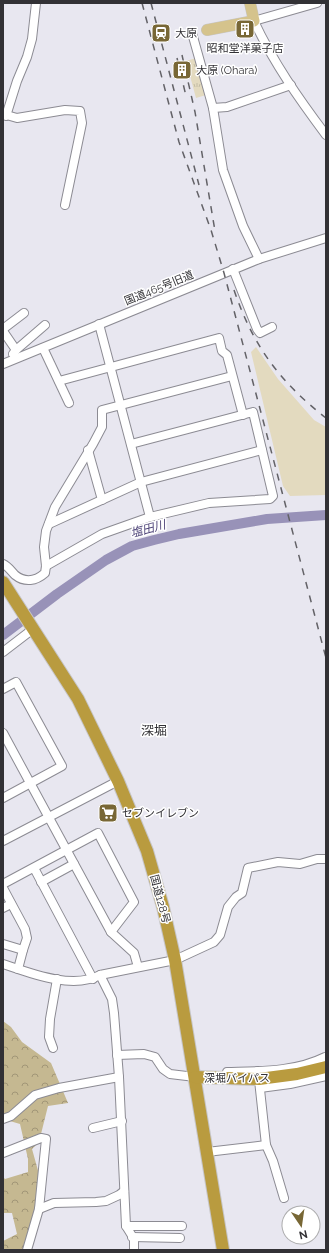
<svg xmlns="http://www.w3.org/2000/svg" width="329" height="1253" font-family="Raleway,'Noto Sans JP',sans-serif">
<style>
.grass{fill:#e3dabf}
.forest{fill:url(#forest-crowns)}
.park{fill:url(#park-tufts)}
.lines{fill:none;stroke-linecap:round;stroke-linejoin:round}
.river{stroke:#9892b8;stroke-width:10}
.minor-casing{stroke:#8c8b93;stroke-width:10}
.major-casing{stroke:#c6c5c6;stroke-width:12}
.highway-casing{stroke:#c6c5c6;stroke-width:14}
.minor{stroke:#fff;stroke-width:8}
.major{stroke:#d5c38c;stroke-width:11}
.highway{stroke:#b99b3f;stroke-width:12}
.rail{stroke:#636267;stroke-width:1.5;stroke-dasharray:7 7;stroke-linecap:butt}
.labels{text-anchor:middle;dominant-baseline:central;stroke-width:3;stroke-linejoin:round;paint-order:stroke}
.poi-label{font-size:11px;fill:#323135;stroke:#fff;text-anchor:start}
.street-label{font-size:11px;fill:#323135;stroke:#fff}
.water-label{font-size:12px;font-style:italic;fill:#4f4579;stroke:#fff}
.quarter-label{font-size:13px;fill:#323135;stroke:#fff}
</style>
<defs>
<pattern id="forest-crowns" width="20" height="18" patternUnits="userSpaceOnUse"><rect width="20" height="18" fill="#c5b891"/><path d="M2 6a3 3 0 1 1 6 0M12 15a3 3 0 1 1 6 0" fill="none" stroke="#a19677"/></pattern>
<pattern id="park-tufts" width="24" height="20" patternUnits="userSpaceOnUse"><rect width="24" height="20" fill="#e3dabf"/><path d="M3 7l-1-3M5 7V3M7 7l1-3M15 17l-1-3M17 17v-4M19 17l1-3" fill="none" stroke="#c3bca5"/></pattern>
</defs>
<rect width="100%" height="100%" fill="#e8e7f0"/>
<!-- grass -->
<path class="grass" d="M256 347 278 379 314 420 326 427V495L290 496 283 486 251 352Z"/>
<!-- forest -->
<path class="forest" d="M3 1021 11 1027 22 1042 51 1063 68 1103 48 1106 39 1142 32 1149 39 1174 34 1214 24 1250H3V1241L17 1234 12 1213H3V1177L5 1179 28 1172V1159L20 1124 3 1119Z"/>
<!-- park -->
<path class="park" d="M196 58 206 95 196 98 186 61Z"/>
<g class="lines">
<!-- river -->
<path class="river" d="M3 635 57 594 106 560 132 546 154 540 179 534 267 519 326 515"/>
<!-- minor casing -->
<g class="minor-casing">
<g id="minor">
<path d="M317 3 254 21C273 62 299 99 326 135"/>
<path d="M192 33 213 108 223 170 243 226 259 259"/>
<path d="M213 108 227 107 291 85"/>
<path d="M3 114 17 118 65 110 80 111 82 123 81 128 65 205"/>
<path d="M6 116 17 81 27 57 32 39 36 3"/>
<path d="M233 269 257 329 260 333 272 327"/>
<path d="M99 324 150 517"/>
<path d="M3 329 24 313"/>
<path d="M3 331 16 350 13 354"/>
<path d="M43 348 69 403"/>
<path d="M16 350 45 325"/>
<path d="M3 364 259 259 326 238"/>
<path d="M59 381 219 338 222 351 227 355 243 415"/>
<path d="M88 450 102 500"/>
<path d="M49 524 141 482 262 450"/>
<path d="M3 564C8 566 11 571 15 575 25 583 36 581 45 573L46 566 44 547 46 531 55 507 93 444 102 427V410L232 376"/>
<path d="M46 566 102 534 150 517 209 503 270 499 273 496 253 412 131 444"/>
<path d="M3 652 33 629"/>
<path d="M3 689 16 682 62 766 3 798"/>
<path d="M3 733 111 932 134 953 138 967"/>
<path d="M3 841 118 781"/>
<path d="M34 868 93 979"/>
<path d="M41 882 74 864"/>
<path d="M3 884 98 833 134 902 111 932"/>
<path d="M3 888 25 929 27 938 23 950"/>
<path d="M3 908 11 904"/>
<path d="M3 944 23 950 18 969"/>
<path d="M3 964C30 973 73 990 100 975L175 960 214 942 220 935 228 907 236 897 242 893 248 868 278 862 300 864 317 859H326"/>
<path d="M100 975 112 999 114 1013 119 1077 126 1226 134 1239V1250"/>
<path d="M53 1048 49 1037 50 1019 57 979"/>
<path d="M117 1055 144 1054 155 1057 163 1069 170 1074 195 1077"/>
<path d="M258 1071 266 1145 273 1161 284 1198"/>
<path d="M226 1079 227 1072C260 1071 295 1072 325 1057"/>
<path d="M260 1088 290 1084 326 1076"/>
<path d="M3 1119 11 1116 35 1095 59 1088 119 1077"/>
<path d="M93 1128 122 1121"/>
<path d="M207 1152 266 1145"/>
<path d="M3 1153 41 1138 46 1139 39 1209 27 1250"/>
<path d="M39 1209 54 1203 96 1202 106 1201 119 1195 124 1191"/>
<path d="M126 1226H182"/>
<path d="M132 1237 180 1238"/>
</g>
</g>
<!-- major casing -->
<g class="major-casing">
<path id="major" d="M207 30 254 21 250 3"/>
</g>
<!-- highway casing -->
<g class="highway-casing">
<g id="highway">
<path d="M3 582 78 699 118 781 147 851 163 907 175 960 223 1250"/>
<path d="M195 1077 259 1079 297 1074 326 1067"/>
</g>
</g>
<!-- minor -->
<use href="#minor" class="minor"/>
<!-- major -->
<use href="#major" class="major"/>
<!-- highway -->
<use href="#highway" class="highway"/>
<!-- rail -->
<g class="rail">
<path d="M142 3 179 142 211 230 224 273 326 658"/>
<path d="M151 3 199 185"/>
<path d="M182 55 195 112 215 231"/>
<path d="M177 58 186 96"/>
<path d="M234 290C253 346 280 382 326 418"/>
</g>
</g>
<!-- icons -->
<defs>
<g id="building-square" transform="scale(1)"><rect x="-9" y="-9" width="18" height="18" rx="4" fill="#786735" stroke="#fff"/><path d="M-4-6H4V6H1V3H-1V6H-4ZM-2.5-4.3h1.7v1.8h-1.7ZM.8-4.3h1.7v1.8H.8ZM-2.5-1h1.7V.8h-1.7ZM.8-1h1.7V.8H.8Z" fill="#fff"/></g>
<g id="station-square" transform="scale(1)"><rect x="-9" y="-9" width="18" height="18" rx="4" fill="#786735" stroke="#fff"/><path d="M-3-6H3Q5-6 5-4V2Q5 4 3 4L4.5 6H3L1.5 4h-3L-3 6H-4.5L-3 4Q-5 4-5 2V-4Q-5-6-3-6ZM-3.5-4v3h7v-3ZM-3.5 1v1.5H-2V1ZM2 1v1.5H3.5V1Z" fill="#fff"/></g>
<g id="supermarket-square" transform="scale(1)"><rect x="-9" y="-9" width="18" height="18" rx="4" fill="#786735" stroke="#fff"/><path d="M-6-5.5h2.5l.6 2H6L4.5 2H-2.5L-4.4-4H-6ZM-1.5 3.2a1.3 1.3 0 1 0 .1 0ZM3 3.2a1.3 1.3 0 1 0 .1 0Z" fill="#fff"/></g>
</defs>
<g fill-rule="evenodd">
<use href="#building-square" x="245" y="29"/>
<use href="#station-square" x="161" y="33"/>
<use href="#building-square" x="182" y="70"/>
<use href="#supermarket-square" x="108" y="813"/>
</g>
<g class="labels">
<!-- poi labels -->
<g class="poi-label">
<text x="175" y="33">大原</text>
<text x="245" y="48" text-anchor="middle">昭和堂洋菓子店</text>
<text x="196" y="70">大原 (Ohara)</text>
<text x="122" y="813">セブンイレブン</text>
</g>
<!-- street labels -->
<g class="street-label">
<text transform="translate(159 288) rotate(-22)">国道465号旧道</text>
<text transform="translate(160 899) rotate(75)">国道128号</text>
<text x="237" y="1078">深堀バイパス</text>
</g>
<!-- water labels -->
<g class="water-label">
<text transform="translate(148 529) rotate(-15)">塩田川</text>
</g>
<!-- quarter labels -->
<g class="quarter-label">
<text x="154" y="730">深堀</text>
</g>
</g>
<!-- border -->
<rect width="329" height="1253" fill="none" stroke="#323135" stroke-width="8"/>
<!-- north arrow -->
<g transform="translate(301 1225) rotate(167)"><circle r="19" fill="#ffffff" stroke="#adadae"/>
<path d="M0-3L7 15L0 10L-7 15Z" fill="#786735"/>
<text y="-6" font-size="11" font-weight="bold" text-anchor="middle" fill="#323135">N</text>
</g>
</svg>
